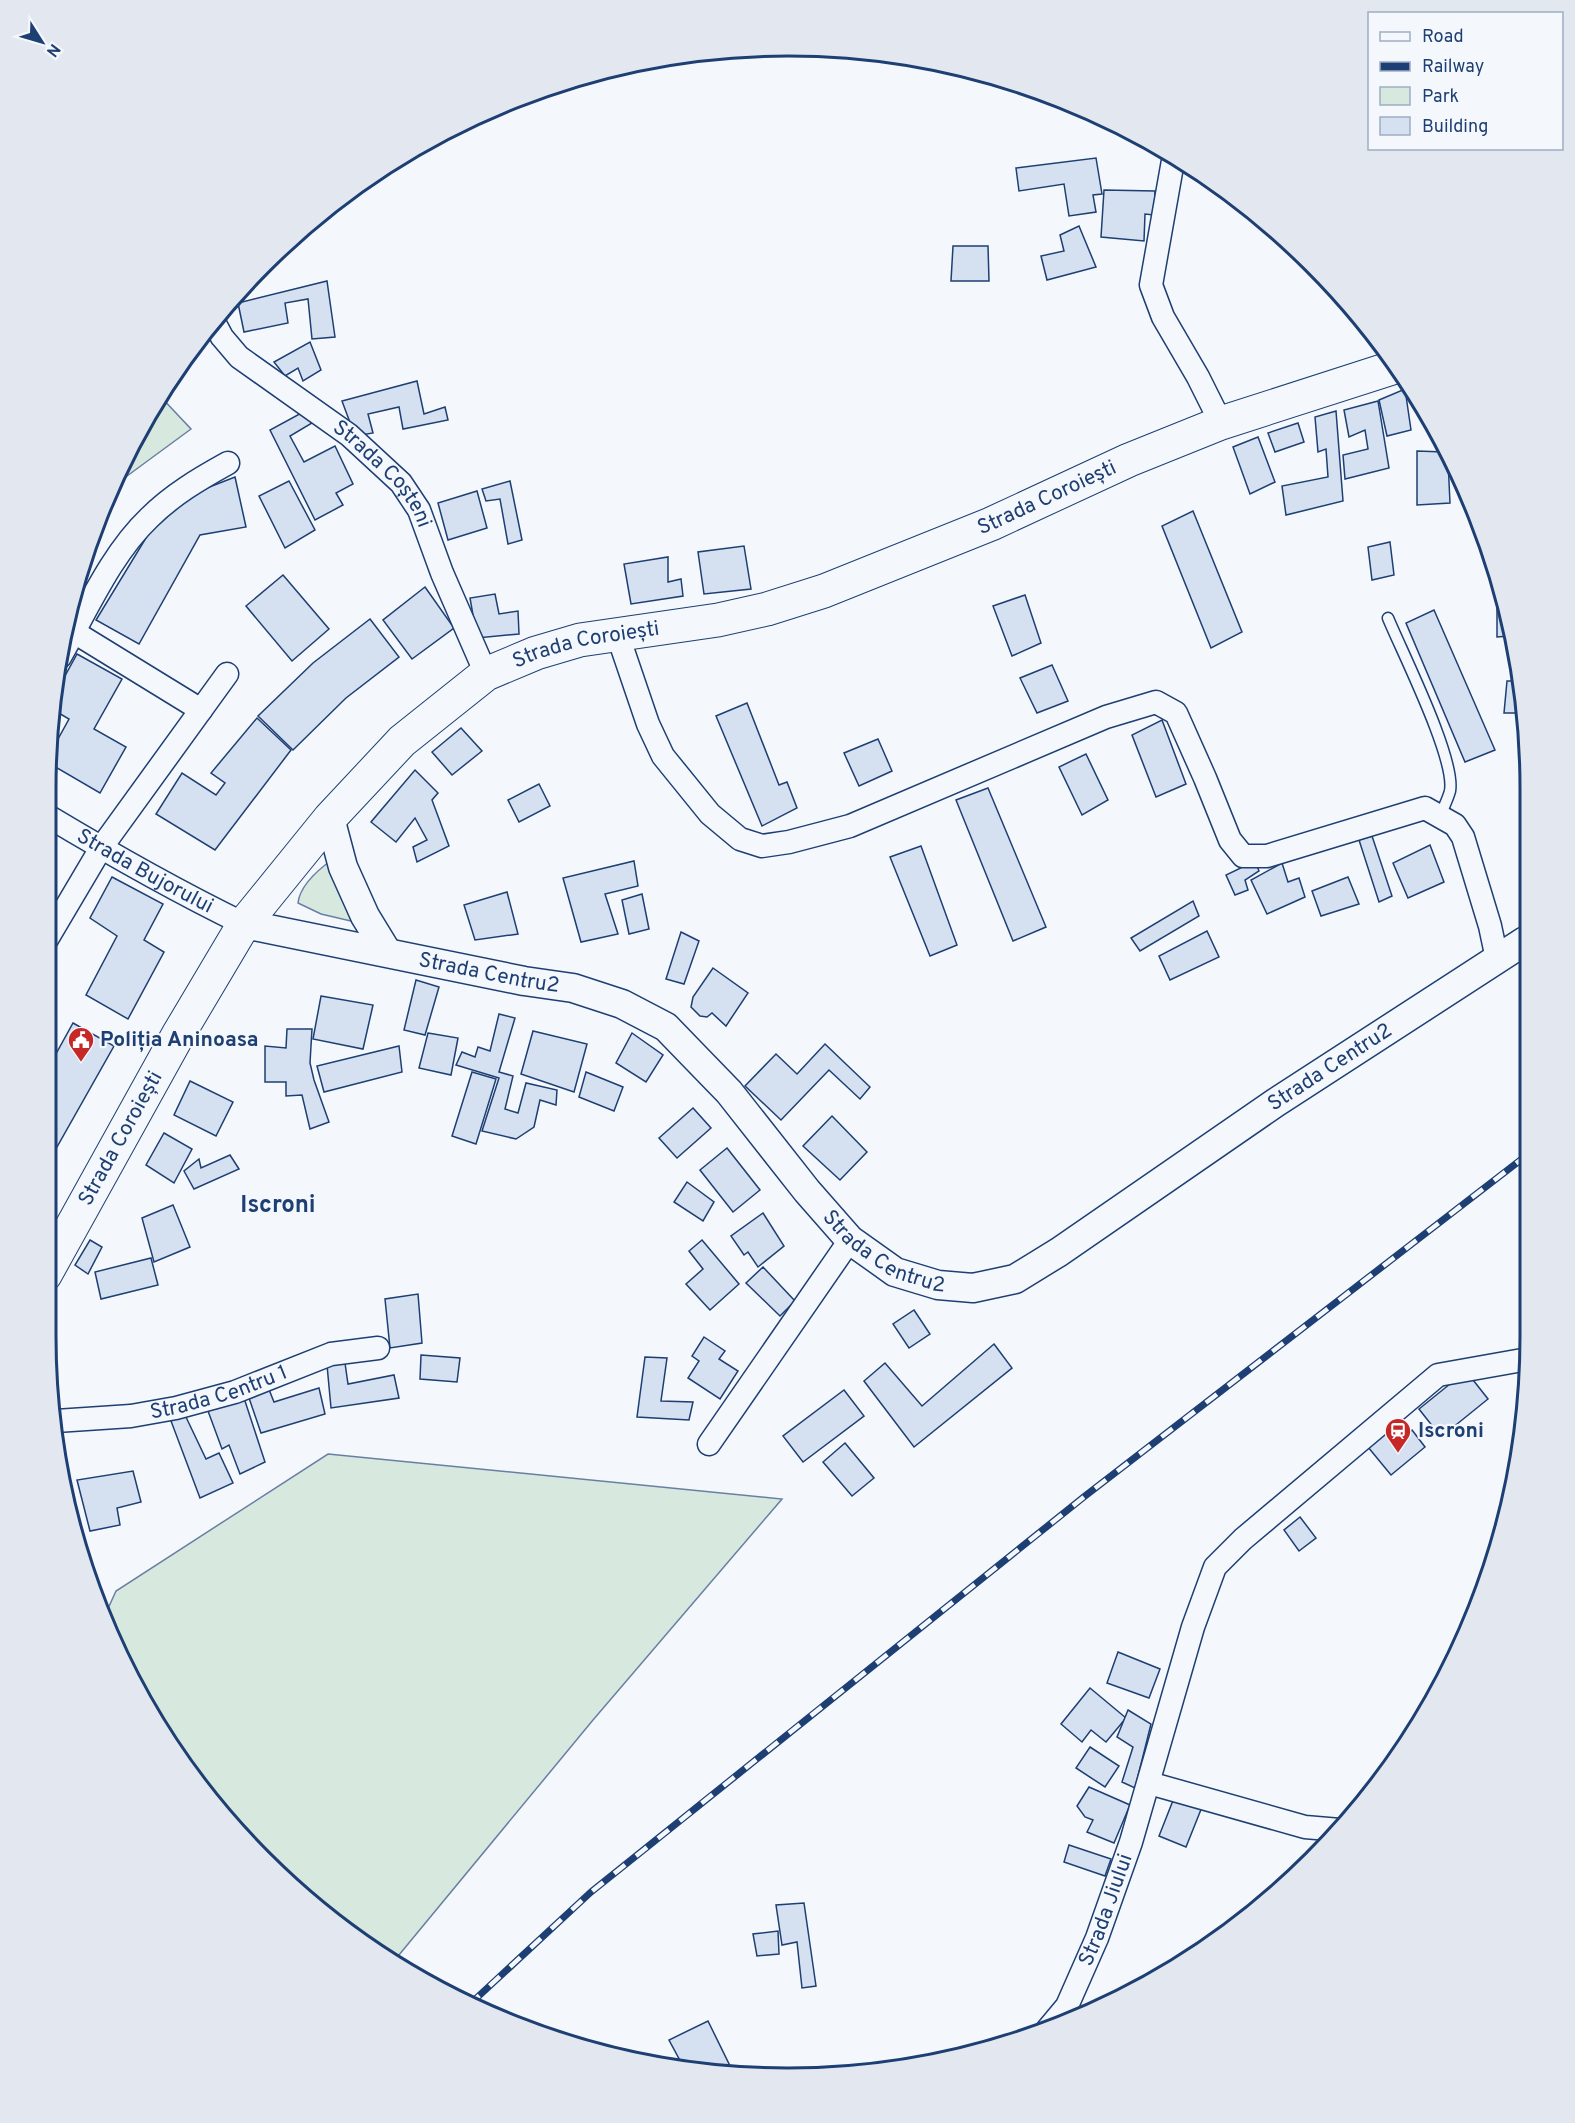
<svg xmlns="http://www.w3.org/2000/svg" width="1575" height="2123" font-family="Overpass,sans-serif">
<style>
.green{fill:#d7e8df;stroke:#687fa3;stroke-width:1.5}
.building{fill:#d5e0f0;stroke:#1d3f73;stroke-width:1.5}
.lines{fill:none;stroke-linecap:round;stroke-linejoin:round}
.service-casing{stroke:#1d3f73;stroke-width:13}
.minor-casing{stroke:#1d3f73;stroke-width:25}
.tertiary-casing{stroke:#1d3f73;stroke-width:31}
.primary-casing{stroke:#1d3f73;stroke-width:35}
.service{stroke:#f4f7fb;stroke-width:10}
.minor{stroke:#f4f7fb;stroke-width:22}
.tertiary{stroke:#f4f7fb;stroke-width:28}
.primary{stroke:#f4f7fb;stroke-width:33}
.rail-casing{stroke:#1d3f73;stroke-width:7}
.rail{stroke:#f4f7fb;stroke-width:4.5;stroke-dasharray:14;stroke-linecap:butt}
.labels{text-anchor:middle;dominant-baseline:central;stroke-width:4.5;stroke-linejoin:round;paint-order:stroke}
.street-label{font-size:21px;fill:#1d3f73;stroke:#f4f7fb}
.poi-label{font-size:21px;font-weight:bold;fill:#1d3f73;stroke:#f4f7fb;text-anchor:start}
.quarter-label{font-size:24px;font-weight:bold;fill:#1d3f73;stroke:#f4f7fb}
.rim{fill:none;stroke:#1d3f73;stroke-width:3}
</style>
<rect width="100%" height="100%" fill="#f4f7fb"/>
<!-- green -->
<g class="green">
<path d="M159 395 191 429 108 490Z"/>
<path d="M333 859 355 922 321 914 298 903C300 885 319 869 333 859Z"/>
<path d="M328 1454 782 1499 593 1720 394 1961 336 1925 263 1861 145 1707 106 1613 116 1591Z"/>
</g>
<!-- building -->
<g class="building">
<path d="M1096 158 1102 194 1093 195 1096 212 1069 216 1064 184 1019 191 1016 168Z"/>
<path d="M1104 190 1155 191 1154 215 1145 214 1144 241 1101 237Z"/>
<path d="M1079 226 1096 267 1047 280 1041 256 1064 251 1060 235Z"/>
<path d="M953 246H988L989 281H951Z"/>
<path d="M327 281 335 337 312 339 308 299 285 303 288 323 244 332 238 303Z"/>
<path d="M310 342 321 370 303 381 298 368 285 376 274 362Z"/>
<path d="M417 381 424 414 445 407 448 420 403 429 399 407 368 414 373 433 355 436 342 401Z"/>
<path d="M1405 389 1411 430 1387 436 1379 400Z"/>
<path d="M1378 401 1389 468 1345 479 1343 455 1368 449 1365 430 1349 437 1344 410Z"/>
<path d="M305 411 312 423 290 436 304 462 335 446 353 484 336 493 343 505 315 520 270 430Z"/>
<path d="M1336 411 1343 501 1286 515 1282 486 1328 477 1326 449 1318 452 1315 417Z"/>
<path d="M1298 423 1304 442 1275 452 1268 433Z"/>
<path d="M1258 437 1275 482 1250 494 1233 447Z"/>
<path d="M1417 451 1444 452 1448 460 1450 503 1417 505Z"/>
<path d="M235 477 246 527 200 535 139 644 96 620 152 528 189 495Z"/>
<path d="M289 481 315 530 285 548 259 496Z"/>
<path d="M510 481 522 540 508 544 500 499 486 501 482 489Z"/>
<path d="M477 491 487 528 448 540 438 503Z"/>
<path d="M1193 511 1242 632 1211 648 1162 526Z"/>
<path d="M1390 542 1394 575 1372 580 1368 547Z"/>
<path d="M744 546 751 589 704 594 698 552Z"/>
<path d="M668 557V582L681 579 683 596 631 604 624 564Z"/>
<path d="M283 575 329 629 292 661 246 606Z"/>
<path d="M425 587 454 628 412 659 383 620Z"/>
<path d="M495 594 499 614 518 611 519 634 477 638 470 598Z"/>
<path d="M1025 595 1041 643 1012 656 993 606Z"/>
<path d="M1497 607H1501L1509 636 1497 637Z"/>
<path d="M1434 610 1495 750 1465 762 1406 623Z"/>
<path d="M370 619 399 657 346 698 293 750 258 716 313 663Z"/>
<path d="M77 654 122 679 94 729 126 747 100 793 47 762V759L69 719 52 709 54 696Z"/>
<path d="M1052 665 1068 701 1037 713 1020 678Z"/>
<path d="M1507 681H1521L1524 690V713H1504Z"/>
<path d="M747 703 779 785 787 782 797 808 762 826 716 716Z"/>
<path d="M257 718 291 750 215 850 156 814 182 773 216 795 225 783 211 773Z"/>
<path d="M1162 720 1186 784 1156 797 1132 735Z"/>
<path d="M461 728 482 751 452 775 432 752Z"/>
<path d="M878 739 892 771 859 786 844 753Z"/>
<path d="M1086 754 1108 800 1082 815 1059 767Z"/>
<path d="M415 770 438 793 432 800 449 846 417 862 413 847 427 840 415 818 396 842 371 822Z"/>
<path d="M539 784 550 806 519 822 508 800Z"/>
<path d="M988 788 1046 927 1013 941 956 800Z"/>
<path d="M1372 836 1392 896 1379 902 1359 840Z"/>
<path d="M1430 845 1444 882 1408 898 1393 863Z"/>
<path d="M921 846 957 945 930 956 890 857Z"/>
<path d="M634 861 638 886 605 894 618 934 581 942 563 878Z"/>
<path d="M1255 861 1259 871 1245 880 1248 890 1235 895 1226 875Z"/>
<path d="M1282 863 1288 882 1299 878 1305 897 1267 914 1251 880Z"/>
<path d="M112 877 163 904 144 940 164 952 128 1019 86 995 117 936 90 918Z"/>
<path d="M1348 877 1359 904 1321 916 1312 891Z"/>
<path d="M507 892 518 934 475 940 464 905Z"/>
<path d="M642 894 649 929 629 934 622 900Z"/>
<path d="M1193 901 1199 916 1140 951 1131 938Z"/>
<path d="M1207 931 1219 957 1170 980 1159 956Z"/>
<path d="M681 932 699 941 684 984 666 979Z"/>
<path d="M713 968 748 993 726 1026 712 1013 707 1017 700 1016 691 1007 693 997Z"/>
<path d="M416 980 439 987 425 1035 404 1030Z"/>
<path d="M321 996 373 1005 363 1049 313 1039Z"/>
<path d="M499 1014 515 1018 499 1072 513 1076 505 1109 518 1113 526 1083 557 1090 556 1105 540 1100 534 1127 516 1139 482 1131 499 1078 456 1065 462 1052 475 1057 478 1047 490 1051Z"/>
<path d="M73 1023 114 1046 53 1154 45 1150 46 1072Z"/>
<path d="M287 1029H312L310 1063 314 1080 329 1122 310 1129 302 1095 286 1096V1082H265V1046L286 1048Z"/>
<path d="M533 1031 587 1044 574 1092 521 1074Z"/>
<path d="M428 1033 458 1038 451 1075 419 1068Z"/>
<path d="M632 1033 663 1055 646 1082 616 1063Z"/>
<path d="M825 1044 870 1087 860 1099 829 1070 781 1120 745 1086 776 1054 797 1074Z"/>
<path d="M399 1046 402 1072 324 1092 317 1066Z"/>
<path d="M472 1072 496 1079 476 1144 452 1136Z"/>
<path d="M586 1072 623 1087 614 1111 579 1097Z"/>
<path d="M190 1081 233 1102 216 1136 174 1115Z"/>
<path d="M693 1108 711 1128 677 1158 659 1138Z"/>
<path d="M832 1116 867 1152 840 1180 803 1146Z"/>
<path d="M164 1133 192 1149 174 1183 146 1165Z"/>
<path d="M727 1148 760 1190 733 1212 700 1170Z"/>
<path d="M230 1155 239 1169 194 1189 184 1171 199 1159 201 1168Z"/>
<path d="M687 1182 714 1202 703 1221 674 1202Z"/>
<path d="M173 1205 190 1247 154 1262 142 1218Z"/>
<path d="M763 1213 784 1246 758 1267 748 1252 744 1255 731 1236Z"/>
<path d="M90 1240 102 1247 88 1274 75 1265Z"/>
<path d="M702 1240 739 1284 710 1310 686 1284 703 1269 689 1251Z"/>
<path d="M151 1258 158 1285 101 1299 95 1272Z"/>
<path d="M763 1267 795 1301 780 1316 746 1283Z"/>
<path d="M418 1294 422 1343 390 1348 385 1299Z"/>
<path d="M914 1310 930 1334 909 1348 893 1324Z"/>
<path d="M704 1337 725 1351 719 1359 738 1371 720 1399 688 1378 699 1361 692 1356Z"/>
<path d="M994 1344 1012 1368 914 1447 864 1381 885 1363 922 1406Z"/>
<path d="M421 1355 460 1358 457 1382 420 1379Z"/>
<path d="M645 1357 667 1358 661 1401 693 1402 689 1420 637 1417Z"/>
<path d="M345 1363 348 1384 394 1375 399 1398 331 1408 327 1365Z"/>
<path d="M1466 1371 1488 1399 1441 1437 1419 1409Z"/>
<path d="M268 1387 274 1402 319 1388 325 1414 261 1433 248 1395Z"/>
<path d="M844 1390 864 1416 803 1462 783 1436Z"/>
<path d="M244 1398 265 1462 240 1474 229 1445 222 1449 208 1411Z"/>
<path d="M185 1415 206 1459 219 1453 233 1483 200 1498 171 1421Z"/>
<path d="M1412 1430 1425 1447 1391 1475 1368 1447 1387 1432 1397 1443Z"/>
<path d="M845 1443 874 1478 852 1496 823 1462Z"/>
<path d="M133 1471 141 1502 117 1508 120 1525 90 1531 77 1480Z"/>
<path d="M1300 1517 1316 1538 1299 1551 1284 1530Z"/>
<path d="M1118 1652 1160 1669 1149 1698 1107 1683Z"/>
<path d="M1090 1688 1126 1718 1106 1742 1091 1730 1082 1742 1061 1724Z"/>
<path d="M1128 1710 1151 1724 1135 1788 1122 1782 1133 1747 1117 1737Z"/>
<path d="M1090 1747 1119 1766 1105 1787 1076 1768Z"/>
<path d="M1089 1787 1130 1805 1114 1843 1087 1832 1093 1820 1085 1817 1077 1806Z"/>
<path d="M1174 1798 1202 1807 1186 1847 1159 1836Z"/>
<path d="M1069 1845 1111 1859 1105 1876 1064 1862Z"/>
<path d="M804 1903 816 1986 802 1988 797 1942 782 1945 776 1905Z"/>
<path d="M778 1931 779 1954 757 1956 753 1934Z"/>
<path d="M708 2021 732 2070 683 2066 669 2040Z"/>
</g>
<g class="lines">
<!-- service casing -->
<g class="service-casing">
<path id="service" d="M1388 618C1402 652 1456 759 1450 791 1448 799 1443 808 1440 817"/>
</g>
<!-- minor casing -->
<g class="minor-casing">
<g id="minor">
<path d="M1174 155 1151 285 1163 317 1198 377 1221 423"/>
<path id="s1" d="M214 322 222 337 239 357 349 435 401 483 419 510 442 573 486 674"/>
<path d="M74 632 201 710"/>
<path d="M617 633 648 724 663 756 710 814 740 839 762 846 789 842 850 826 1106 717 1156 702 1176 713 1205 778 1230 840 1243 856H1267L1425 808 1455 825 1463 837 1490 926 1497 959"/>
<path d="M60 657C86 612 111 554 149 518 172 495 199 479 228 463"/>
<path id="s2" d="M46 815C111 854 176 891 244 924"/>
<path d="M46 941 101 848 227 674"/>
<path d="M45 1230 64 1239"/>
<path id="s3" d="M56 1421 131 1416 176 1408 235 1392 331 1354 378 1348"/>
<path d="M709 1444 850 1240"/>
<path d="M1149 1783 1305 1827 1340 1830"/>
<path id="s4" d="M1047 2030 1067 2006 1097 1938 1131 1842 1193 1627 1215 1567 1243 1539 1438 1375 1528 1359"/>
</g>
</g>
<!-- tertiary casing -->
<g class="tertiary-casing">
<g id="tertiary">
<path d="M330 818 343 867 365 916 387 952"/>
<path id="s5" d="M244 924 524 981 573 988 622 1004 666 1027 696 1058 729 1092 807 1191 850 1240 895 1272 938 1285 973 1288 1015 1279 1059 1252 1275 1103 1525 941"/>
</g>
</g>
<!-- primary casing -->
<g class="primary-casing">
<g id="primary">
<path id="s6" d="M45 1275 178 1035 244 924 330 818 402 741 486 674 536 653 580 640 718 620 767 609 824 591 991 524 1129 460 1221 423 1395 367"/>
</g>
</g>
<!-- service -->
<use href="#service" class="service"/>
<!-- minor -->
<use href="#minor" class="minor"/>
<!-- tertiary -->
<use href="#tertiary" class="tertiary"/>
<!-- primary -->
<use href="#primary" class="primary"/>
<!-- rail casing -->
<g class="rail-casing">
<path id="rail" d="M469 2005 591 1892 717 1791 1085 1496 1527 1155"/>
</g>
<!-- rail -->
<use href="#rail" class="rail"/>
</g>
<!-- icons -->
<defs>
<g id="civic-pin" transform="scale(1.35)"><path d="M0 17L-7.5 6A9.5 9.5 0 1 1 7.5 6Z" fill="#c62828" stroke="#f4f7fb"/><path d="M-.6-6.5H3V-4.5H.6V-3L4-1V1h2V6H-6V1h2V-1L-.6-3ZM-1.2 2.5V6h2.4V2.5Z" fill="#fff"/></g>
<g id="station-pin" transform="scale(1.35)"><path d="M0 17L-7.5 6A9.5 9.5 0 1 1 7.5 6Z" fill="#c62828" stroke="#f4f7fb"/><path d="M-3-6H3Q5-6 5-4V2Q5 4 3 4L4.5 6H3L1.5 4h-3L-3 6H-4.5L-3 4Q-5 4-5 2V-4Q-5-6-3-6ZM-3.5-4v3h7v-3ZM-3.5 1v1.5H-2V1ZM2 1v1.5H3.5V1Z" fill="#fff"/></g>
</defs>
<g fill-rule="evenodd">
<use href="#civic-pin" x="81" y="1040"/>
<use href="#station-pin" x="1398" y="1431"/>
</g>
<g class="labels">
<!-- street labels -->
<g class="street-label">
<text stroke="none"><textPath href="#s1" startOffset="230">Strada Coșteni</textPath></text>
<text stroke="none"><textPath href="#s6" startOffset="1344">Strada Coroiești</textPath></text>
<text stroke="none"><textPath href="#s6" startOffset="858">Strada Coroiești</textPath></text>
<text stroke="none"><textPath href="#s2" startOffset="114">Strada Bujorului</textPath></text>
<text stroke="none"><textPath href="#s5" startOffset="250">Strada Centru2</textPath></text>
<text stroke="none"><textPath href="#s5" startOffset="1276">Strada Centru2</textPath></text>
<text stroke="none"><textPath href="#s6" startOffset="156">Strada Coroiești</textPath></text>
<text stroke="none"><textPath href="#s5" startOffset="754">Strada Centru2</textPath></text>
<text stroke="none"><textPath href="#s3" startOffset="166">Strada Centru 1</textPath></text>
<text stroke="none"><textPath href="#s4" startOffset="135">Strada Jiului</textPath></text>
</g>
<!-- poi labels -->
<g class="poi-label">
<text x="100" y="1040">Poliția Aninoasa</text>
<text x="1418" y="1431">Iscroni</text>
</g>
<!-- quarter labels -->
<g class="quarter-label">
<text x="278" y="1206">Iscroni</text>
</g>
</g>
<!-- crop -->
<path d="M0 0H1575V2123H0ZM788 56H788A732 732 0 0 1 1520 788V1336A732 732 0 0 1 788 2068H788A732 732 0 0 1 56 1336V788A732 732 0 0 1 788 56Z" fill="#e3e8f0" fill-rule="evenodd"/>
<path class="rim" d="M788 56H788A732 732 0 0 1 1520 788V1336A732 732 0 0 1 788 2068H788A732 732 0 0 1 56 1336V788A732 732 0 0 1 788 56Z"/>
<!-- legend -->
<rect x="1368" y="12" width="195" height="138" fill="#f4f7fb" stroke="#9eadc5" stroke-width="1.5"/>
<rect x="1380" y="32" width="30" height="9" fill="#f4f7fb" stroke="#9eadc5" stroke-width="1.5"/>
<text x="1422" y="42" font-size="18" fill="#1d3f73">Road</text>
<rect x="1380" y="62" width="30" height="9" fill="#1d3f73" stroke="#9eadc5" stroke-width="1.5"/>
<text x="1422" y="72" font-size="18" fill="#1d3f73">Railway</text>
<rect x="1380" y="87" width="30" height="18" fill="#d7e8df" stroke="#9eadc5" stroke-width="1.5"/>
<text x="1422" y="102" font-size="18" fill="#1d3f73">Park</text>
<rect x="1380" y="117" width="30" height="18" fill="#d5e0f0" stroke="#9eadc5" stroke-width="1.5"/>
<text x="1422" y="132" font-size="18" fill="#1d3f73">Building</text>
<!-- north arrow -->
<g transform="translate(42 42) rotate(127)" stroke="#f4f7fb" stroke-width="4.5" paint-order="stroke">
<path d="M0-4.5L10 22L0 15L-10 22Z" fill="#1d3f73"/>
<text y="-9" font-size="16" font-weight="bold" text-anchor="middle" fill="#1d3f73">N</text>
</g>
</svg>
